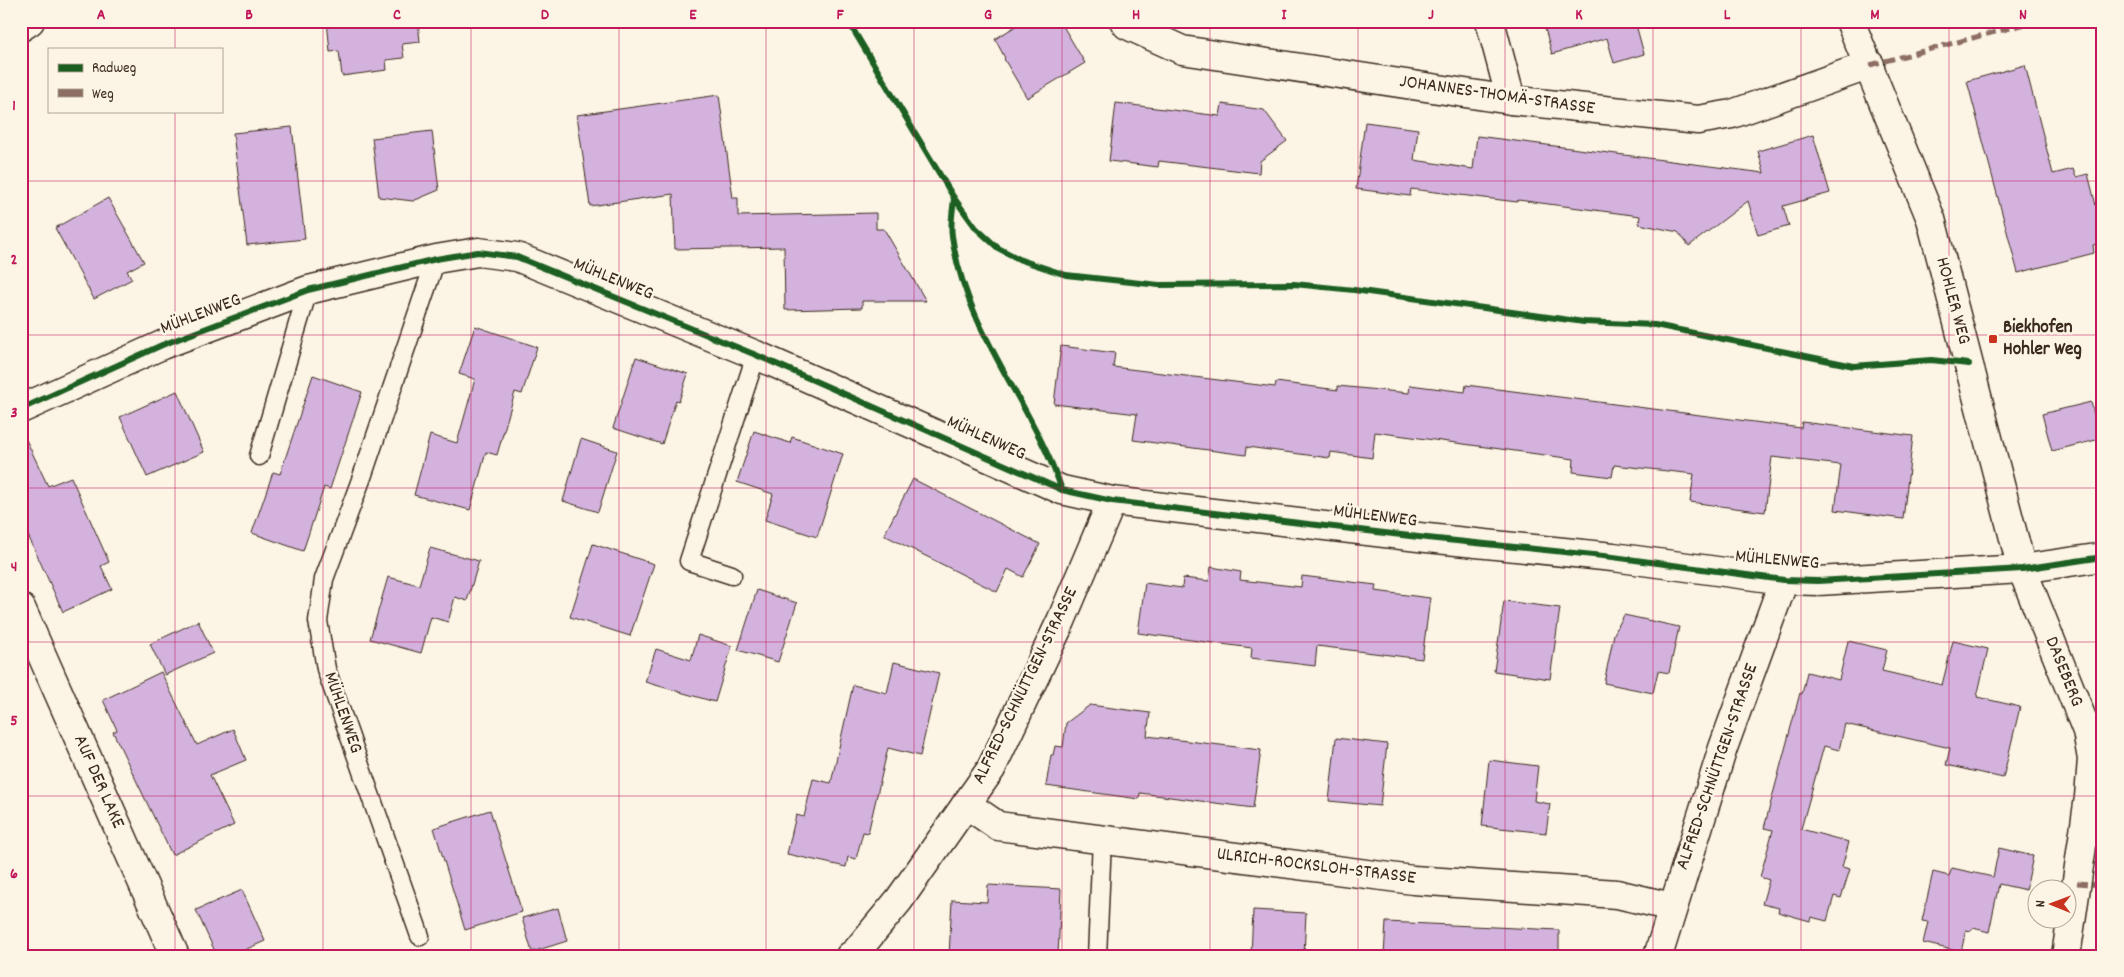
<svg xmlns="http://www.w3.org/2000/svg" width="2124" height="977" font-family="Dekko,sans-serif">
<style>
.building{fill:#d3b3de;stroke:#3b2a1e}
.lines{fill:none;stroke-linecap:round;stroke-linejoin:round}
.lane-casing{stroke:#3b2a1e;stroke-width:21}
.street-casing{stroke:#3b2a1e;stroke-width:31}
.lane{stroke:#fcf5e5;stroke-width:18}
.street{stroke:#fcf5e5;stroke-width:28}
.quiet{stroke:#8d6e63;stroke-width:5;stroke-dasharray:10 5;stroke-linecap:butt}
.cycleway-casing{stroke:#fcf5e5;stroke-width:9}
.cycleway{stroke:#1b5e20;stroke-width:6}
.grid{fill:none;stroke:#c2185b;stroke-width:1;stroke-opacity:0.55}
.poi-dot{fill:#c8321e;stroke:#fcf5e5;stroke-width:2}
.labels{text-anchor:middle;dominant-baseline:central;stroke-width:5;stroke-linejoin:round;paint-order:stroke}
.street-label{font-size:19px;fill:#3b2a1e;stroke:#fcf5e5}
.poi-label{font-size:19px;font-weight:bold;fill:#3b2a1e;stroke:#fcf5e5;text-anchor:start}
.neatline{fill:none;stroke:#c2185b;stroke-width:2}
.grid-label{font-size:16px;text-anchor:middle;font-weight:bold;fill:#c2185b}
</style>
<rect width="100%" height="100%" fill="#fcf5e5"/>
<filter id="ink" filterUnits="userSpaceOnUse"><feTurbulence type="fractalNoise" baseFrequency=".02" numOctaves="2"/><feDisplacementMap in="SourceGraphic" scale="10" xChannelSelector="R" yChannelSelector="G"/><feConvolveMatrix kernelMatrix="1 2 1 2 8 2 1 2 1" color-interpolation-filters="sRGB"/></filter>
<g filter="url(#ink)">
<!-- building -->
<g class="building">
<path d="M327 21H418L420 42 402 44 404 58 386 60 387 70 342 76 339 51 330 52Z"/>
<path d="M1024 21H1060L1085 63 1027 98 1004 59 1005 58 995 39Z"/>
<path d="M1543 21H1635L1644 54 1614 63 1607 38 1552 54Z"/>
<path d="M2025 65 2053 174 2073 169 2076 177 2088 174 2103 233V243L2093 245 2094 253 2018 273 1967 81Z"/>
<path d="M719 95 733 198H738V216L876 213V229H884L926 301H862V308L785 310 784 247 675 249 673 194 590 206 577 115Z"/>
<path d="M1116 103 1220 116 1222 104 1264 110 1287 141 1260 161 1259 173 1159 161 1158 167 1109 161Z"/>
<path d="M1365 122 1418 129 1414 160 1473 169 1477 136 1764 173 1758 151 1813 135 1830 193 1783 206 1789 226 1758 235 1748 201 1689 246 1678 232 1639 224 1640 216 1518 200 1517 202 1411 189 1410 196 1356 189Z"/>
<path d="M292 127 305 239 247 245 233 133Z"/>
<path d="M432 131 439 190 413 201 379 197 372 138Z"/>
<path d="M108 198 144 262 127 271 132 279 94 299 55 228Z"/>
<path d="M475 326 537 347 522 394 515 392 497 455 486 452 470 510 414 495 430 435 457 443 475 379 459 374Z"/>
<path d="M1061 346 1115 353 1113 367 1275 387 1276 382 1338 390V386L1409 393 1410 385 1465 392 1466 385 1801 428 1802 422 1913 436 1903 519 1835 510 1841 465 1772 457 1765 512 1690 502 1694 474 1614 465 1612 477 1573 472 1574 459 1375 432 1372 458 1331 452 1330 458 1247 447 1246 455 1133 440 1137 414 1054 404Z"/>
<path d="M636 357 688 374 679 401 676 400 662 444 613 428Z"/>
<path d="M313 375 362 392 330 489 324 487 303 551 252 533 273 472 280 474Z"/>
<path d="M177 391 204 452 147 477 120 417Z"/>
<path d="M2091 402 2100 439 2052 451 2042 414Z"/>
<path d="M21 429 48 486 71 477 109 562 101 566 112 589 63 612 21 520Z"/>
<path d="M754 431 790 443 792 437 843 454 817 537 765 520 773 494 737 482Z"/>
<path d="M581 439 617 451 598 512 563 501Z"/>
<path d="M913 479 1040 544 1023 577 1008 569 997 592 884 535Z"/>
<path d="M593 544 654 564 630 636 570 617Z"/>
<path d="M430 548 479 561 467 601 455 597 448 622 431 617 421 653 370 639 388 577 419 585Z"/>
<path d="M1211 567 1241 572 1240 580 1301 587 1302 576 1376 585 1375 591 1430 598 1422 659 1317 646 1315 666 1251 658 1252 648 1138 633 1145 583 1182 588 1183 578 1209 581Z"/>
<path d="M757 590 797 603 778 662 738 650Z"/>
<path d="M1504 601 1560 608 1550 679 1494 671Z"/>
<path d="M1624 615 1679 627 1669 673 1658 671 1653 693 1604 683 1614 634Z"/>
<path d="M198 621 213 653 165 675 150 644Z"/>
<path d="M698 635 732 646 715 702 645 682 656 649 691 660Z"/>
<path d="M1848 641 1887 650 1882 671 1942 685 1953 641 1988 649 1977 697 2020 707 2003 778 1946 765 1950 748 1845 724 1839 750 1824 746 1801 829 1849 842 1842 867 1850 869 1841 898 1834 896 1827 921 1811 917 1810 921 1778 912 1779 908 1762 904 1769 880 1760 877 1773 830 1764 828 1800 693 1802 694 1807 672 1839 680Z"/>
<path d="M894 662 939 673 920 756 888 748 868 833 863 832 856 859 848 857 846 867 787 854 796 815 804 817 813 779 831 783 853 685 887 693Z"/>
<path d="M161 672 197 745 233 729 246 760 210 775 234 825 172 855 113 732 117 730 103 700Z"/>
<path d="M1090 705 1150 713 1147 736 1261 750 1253 808 1140 793 1139 799 1046 786 1051 755H1053L1055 746 1063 747 1066 723Z"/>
<path d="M1336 738 1387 744 1380 806 1329 801Z"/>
<path d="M1489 760 1538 766 1534 801 1550 804 1546 833 1482 826Z"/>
<path d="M490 810 522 912 465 930 434 828Z"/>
<path d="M1999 848 2033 856 2026 890 1999 884 1989 932 1973 928 1971 931 1966 930 1961 952 1923 943 1928 922 1922 921 1933 872 1949 876 1952 868 1993 877Z"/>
<path d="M988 885 1061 889 1058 956H949L952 900 987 902Z"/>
<path d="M242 890 265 941 231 956H217L196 910Z"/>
<path d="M558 908 567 941 532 952 522 918Z"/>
<path d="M1253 910 1306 913 1304 956H1251Z"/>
<path d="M1386 922 1559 930V956H1384Z"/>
</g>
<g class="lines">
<!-- lane casing -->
<g class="lane-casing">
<g id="lane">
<path d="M259 456 308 290"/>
<path d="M732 575 689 561 756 355"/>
<path d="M420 936 326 669 318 621 324 579 362 477 436 259"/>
<path d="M1097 956 1102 839"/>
</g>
</g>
<!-- street casing -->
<g class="street-casing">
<g id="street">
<path d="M1124 21 1127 25 1182 50 1511 100 1698 120 1732 114 1870 65"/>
<path d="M1490 21 1511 100"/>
<path d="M1850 21 1931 219 2022 569 2087 731 2092 759 2089 797 2066 956"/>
<path d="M21 27 30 21"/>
<path d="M21 409 162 345 308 290 436 259 478 252 517 257 756 355 1062 490 1112 501 1427 538 1613 557 1784 580 1818 581 2022 569 2103 557"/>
<path d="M21 608 175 956"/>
<path d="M966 804 998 826 1413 880 1617 894 1672 907"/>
<path d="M850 956 855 953 899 900 991 769 1061 621 1112 501"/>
<path d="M1658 956 1723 748 1784 580"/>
</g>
</g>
<!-- lane -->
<use href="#lane" class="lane"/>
<!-- street -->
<use href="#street" class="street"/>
<!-- quiet -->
<g class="quiet">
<path d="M1870 65 2037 21"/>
<path d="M2077 883 2103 885"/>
</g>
<!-- cycleway casing -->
<g class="cycleway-casing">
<g id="cycleway">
<path d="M848 21 954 198 976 228 998 248 1021 260 1066 275 1159 285 1294 284 1354 290 1584 322 1655 325 1854 366 1931 360 1969 364"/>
<path d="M954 198C953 210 950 224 952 236 965 330 1032 403 1062 490"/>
<path d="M21 409 162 345 308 290 436 259 478 252 517 257 756 355 1062 490 1112 501 1427 538 1613 557 1784 580 1818 581 2022 569 2103 557"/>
</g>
</g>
<!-- cycleway -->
<use href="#cycleway" class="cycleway"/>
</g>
</g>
<!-- grid -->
<path class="grid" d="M175 21V49M323 21V956M471 21V956M619 21V956M766 21V956M914 21V956M1062 21V956M1210 21V956M1358 21V956M1505 21V956M1653 21V956M1801 21V956M1949 21V956M175 111V956M21 181H2103M21 335H2103M21 488H2103M21 642H2103M21 796H2103"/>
<!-- markers -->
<rect class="poi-dot" x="1988" y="334" width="10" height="10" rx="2.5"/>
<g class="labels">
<!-- street labels -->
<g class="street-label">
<text transform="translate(1497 96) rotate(8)">JOHANNES-THOMÄ-STRASSE</text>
<text transform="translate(613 280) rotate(22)">MÜHLENWEG</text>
<text transform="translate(1952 301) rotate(75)">HOHLER WEG</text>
<text transform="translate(201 315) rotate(-21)">MÜHLENWEG</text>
<text transform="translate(986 439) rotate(24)">MÜHLENWEG</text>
<text transform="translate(1375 517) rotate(7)">MÜHLENWEG</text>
<text transform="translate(1777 561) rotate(5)">MÜHLENWEG</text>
<text transform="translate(2063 672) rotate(68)">DASEBERG</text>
<text transform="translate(1026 686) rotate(-64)">ALFRED-SCHNÜTTGEN-STRASSE</text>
<text transform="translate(342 713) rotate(71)">MÜHLENWEG</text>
<text transform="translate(1718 767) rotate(-71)">ALFRED-SCHNÜTTGEN-STRASSE</text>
<text transform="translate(98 782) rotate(66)">AUF DER LAKE</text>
<text transform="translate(1316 867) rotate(7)">ULRICH-ROCKSLOH-STRASSE</text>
</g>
<!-- poi labels -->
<g class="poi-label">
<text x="2003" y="328">Biekhofen<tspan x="2003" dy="22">Hohler Weg</tspan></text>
</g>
</g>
<!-- margin -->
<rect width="2124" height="977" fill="none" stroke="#fcf5e5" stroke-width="55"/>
<!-- legend -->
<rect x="48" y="48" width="175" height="65" fill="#fcf5e5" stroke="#afa495"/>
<rect x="58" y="64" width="25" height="8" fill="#1b5e20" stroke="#afa495"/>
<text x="92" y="72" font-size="15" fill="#3b2a1e">Radweg</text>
<rect x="58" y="89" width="25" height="8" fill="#8d6e63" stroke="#afa495"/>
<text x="92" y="98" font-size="15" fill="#3b2a1e">Weg</text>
<!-- north arrow -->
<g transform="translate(2052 904) rotate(271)"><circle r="24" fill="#fcf5e5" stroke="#afa495"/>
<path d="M0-4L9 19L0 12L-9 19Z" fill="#c8321e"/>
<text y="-8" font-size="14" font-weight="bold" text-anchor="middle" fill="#3b2a1e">N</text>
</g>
<rect x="28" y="28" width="2068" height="922" class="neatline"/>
<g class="grid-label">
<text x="101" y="19">A</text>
<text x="249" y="19">B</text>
<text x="397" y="19">C</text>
<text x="545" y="19">D</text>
<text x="693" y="19">E</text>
<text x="840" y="19">F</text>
<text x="988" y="19">G</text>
<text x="1136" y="19">H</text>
<text x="1284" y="19">I</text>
<text x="1431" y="19">J</text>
<text x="1579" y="19">K</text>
<text x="1727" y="19">L</text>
<text x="1875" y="19">M</text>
<text x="2023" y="19">N</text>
<text x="14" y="110">1</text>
<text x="14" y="264">2</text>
<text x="14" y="417">3</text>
<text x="14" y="571">4</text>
<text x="14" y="725">5</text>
<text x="14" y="878">6</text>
</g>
</svg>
